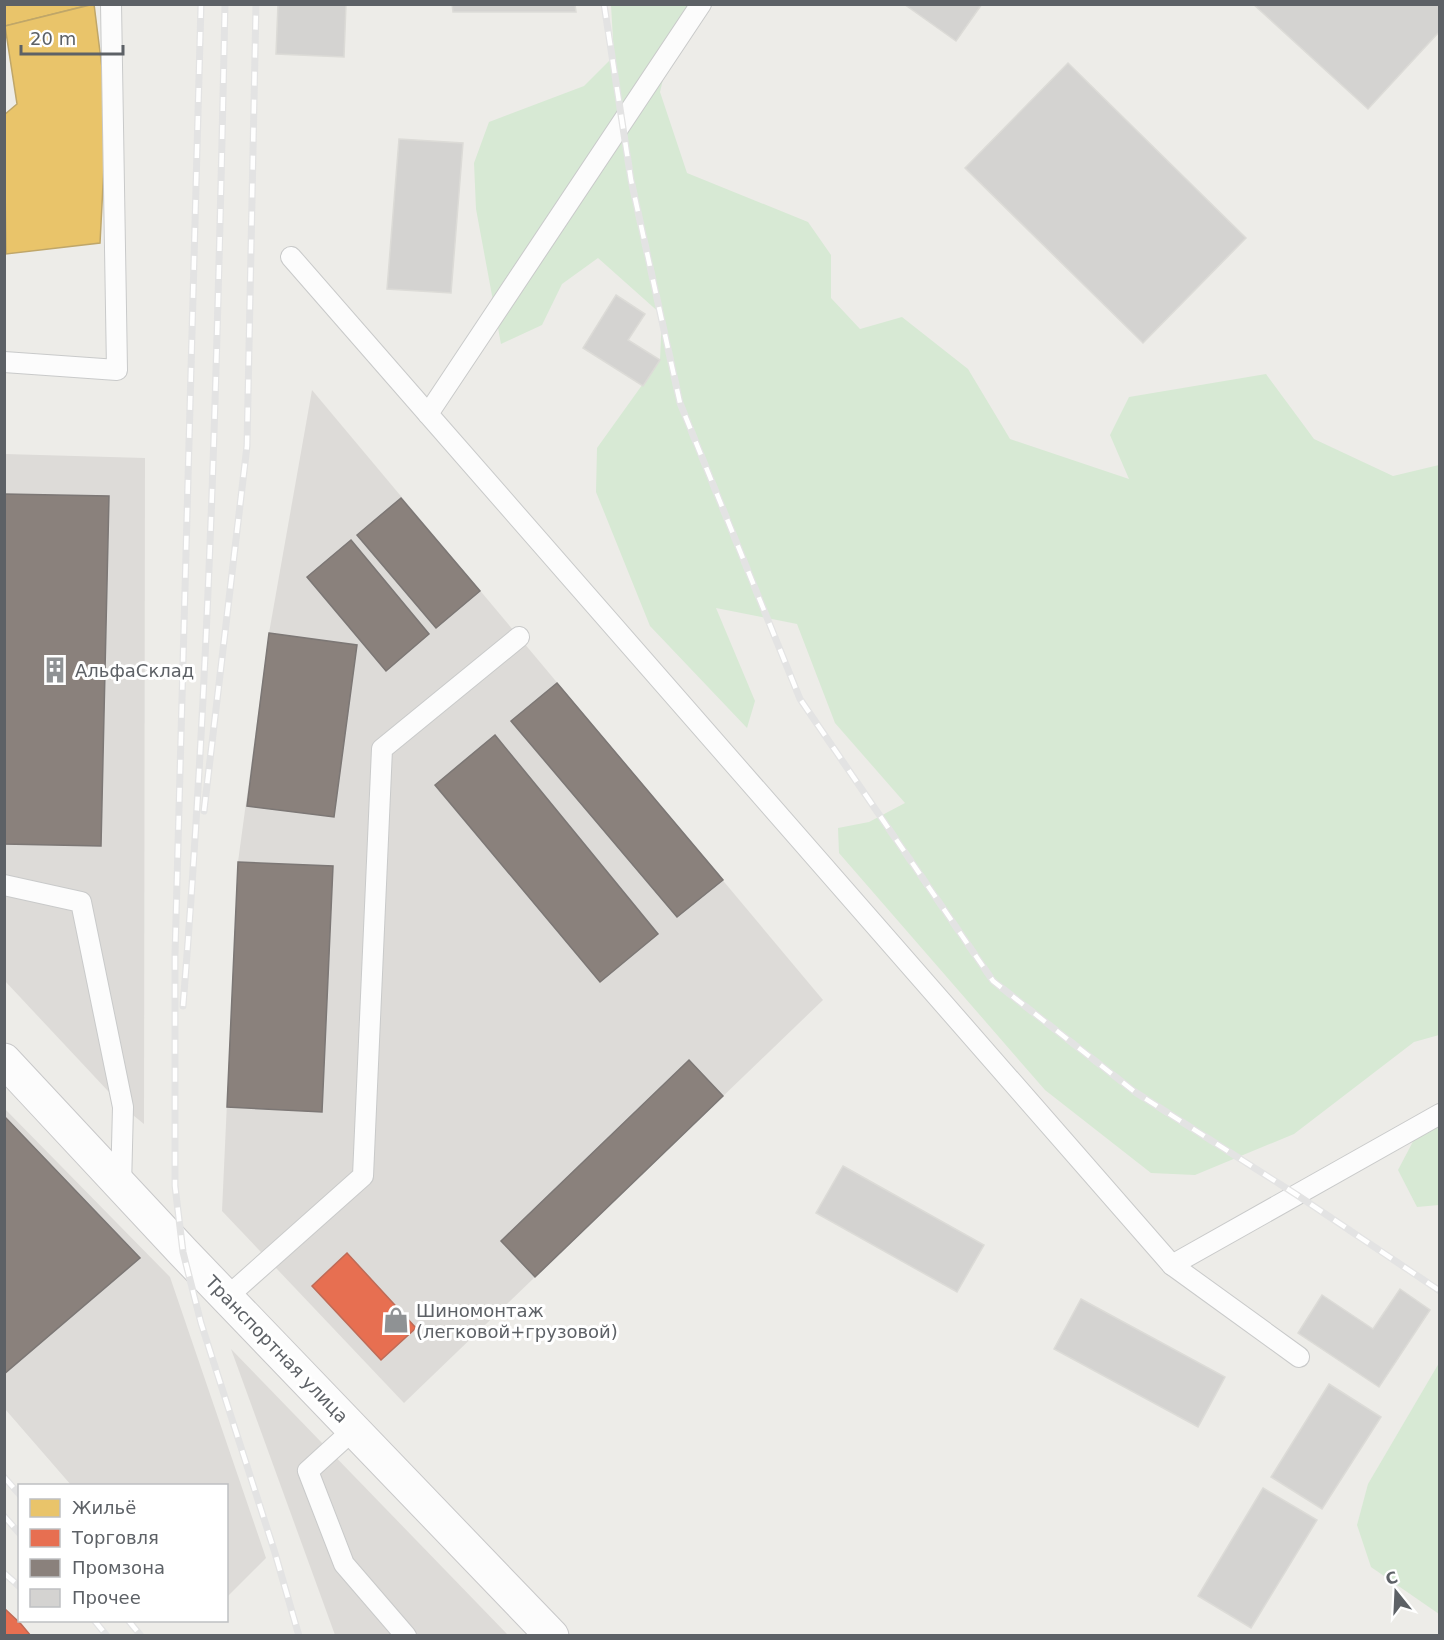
<svg xmlns="http://www.w3.org/2000/svg" width="1444" height="1640" font-family="'DejaVu Sans',sans-serif">
<style>
.industrial{fill:#dddbd8}
.green{fill:#d7e9d4}
.homes{fill:#e9c46a;stroke:#bfa669;stroke-width:1.5}
.shops{fill:#e76f51;stroke:#be6b57;stroke-width:1.5}
.industry{fill:#8a817c;stroke:#7c7775;stroke-width:1.5}
.building{fill:#d4d3d1;stroke:#dcdbd7;stroke-width:1.5}
.lines{fill:none;stroke-linecap:round;stroke-linejoin:round}
.lane-casing{stroke:#c9caca;stroke-width:22}
.secondary-casing{stroke:#c8c8c9;stroke-width:35}
.lane{stroke:#fcfcfc;stroke-width:20}
.secondary{stroke:#fcfcfc;stroke-width:33}
.rail-casing{stroke:#e3e3e3;stroke-width:7}
.rail{stroke:#fff;stroke-width:4.5;stroke-dasharray:14;stroke-linecap:butt}
.labels{text-anchor:middle;dominant-baseline:central;stroke-width:6;stroke-linejoin:round;paint-order:stroke}
.poi-label{font-size:18px;fill:#5d6166;stroke:#fff;text-anchor:start}
.street-label{font-size:18px;fill:#5d6166;stroke:#fff}
</style>
<rect width="100%" height="100%" fill="#edece8"/>
<!-- industrial -->
<g class="industrial">
<path d="M312 390 823 1000 404 1403 222 1211 238 862 269 633Z"/>
<path d="M5 454 145 458 144 1124 123 1107 5 981Z"/>
<path d="M4 1108 170 1277 266 1558 227 1597 226 1486 71 1485 5 1409Z"/>
<path d="M231 1349 508 1635H335Z"/>
</g>
<!-- green -->
<g class="green">
<path d="M611 5H703L670 49 660 92 687 173 808 222 831 255V298L860 329 902 317 968 369 1010 439 1129 479 1110 435 1129 397 1266 374 1314 439 1393 476 1439 465V1035L1414 1042 1294 1134 1195 1175 1151 1173 1045 1090 839 853 838 828 869 822 905 803 835 723 797 624 716 608 755 701 747 728 650 626 596 492 597 448 660 360 662 315 598 258 562 284 542 325 501 344 476 209 474 163 489 122 584 86 614 56Z"/>
<path d="M1439 1121V1205L1417 1207 1398 1170 1418 1132Z"/>
<path d="M1439 1363V1614L1371 1567 1357 1525 1368 1484Z"/>
</g>
<!-- homes -->
<g class="homes">
<path d="M4 4H93L5 26Z"/>
<path d="M94 4 107 108 100 243 6 254 4 115 17 104 5 26Z"/>
</g>
<!-- shops -->
<g class="shops">
<path d="M347 1253 416 1328 381 1360 312 1286Z"/>
<path d="M4 1608 21 1624 31 1636H4Z"/>
</g>
<!-- industry -->
<g class="industry">
<path d="M4 494 109 496 101 846 4 844Z"/>
<path d="M401 498 480 591 436 628 357 535Z"/>
<path d="M351 540 429 634 386 671 307 577Z"/>
<path d="M269 633 357 645 334 817 247 806Z"/>
<path d="M557 683 723 880 677 917 511 721Z"/>
<path d="M495 735 658 934 600 982 435 785Z"/>
<path d="M238 862 333 866 322 1112 227 1107Z"/>
<path d="M689 1060 723 1096 535 1277 501 1241Z"/>
<path d="M4 1116 140 1258 4 1374Z"/>
</g>
<!-- building -->
<g class="building">
<path d="M278 4H346L344 57 276 54Z"/>
<path d="M452 4H575L576 12H453Z"/>
<path d="M904 4H982L956 41Z"/>
<path d="M1253 4H1440V31L1368 109Z"/>
<path d="M1068 63 1246 238 1143 343 965 168Z"/>
<path d="M399 139 463 143 451 293 387 289Z"/>
<path d="M616 295 645 314 628 340 660 360 643 386 583 348Z"/>
<path d="M843 1166 984 1245 957 1292 816 1213Z"/>
<path d="M1400 1289 1430 1310 1379 1387 1298 1333 1322 1295 1373 1329Z"/>
<path d="M1081 1299 1225 1377 1198 1427 1054 1349Z"/>
<path d="M1329 1384 1381 1417 1322 1509 1271 1477Z"/>
<path d="M1263 1488 1317 1520 1251 1628 1198 1596Z"/>
</g>
<g class="lines">
<!-- lane casing -->
<g class="lane-casing">
<g id="lane">
<path d="M701 4 428 414 1172 1265 1299 1357"/>
<path d="M291 257 428 414"/>
<path d="M4 362 117 370 111 4"/>
<path d="M4 885 81 902 123 1107 121 1186"/>
<path d="M1172 1265 1440 1114"/>
<path d="M227 1297 363 1176 382 749 519 637"/>
<path d="M353 1430 308 1471 344 1564 406 1636"/>
</g>
</g>
<!-- secondary casing -->
<g class="secondary-casing">
<path id="secondary" d="M4 1060 183 1252 552 1636"/>
</g>
<!-- lane -->
<use href="#lane" class="lane"/>
<!-- secondary -->
<use href="#secondary" class="secondary"/>
<!-- rail casing -->
<g class="rail-casing">
<g id="rail">
<path d="M201 4 175 955V1186L183 1252 201 1323 275 1553 299 1636"/>
<path d="M604 4 631 180 680 403 800 699 993 981 1135 1092 1297 1195 1440 1291"/>
<path d="M204 811 247 446 256 4"/>
<path d="M183 1006C210 673 218 339 225 4"/>
<path d="M4 1477 20 1495"/>
<path d="M4 1516 20 1534"/>
<path d="M4 1573 20 1587"/>
<path d="M94 1620 107 1636"/>
<path d="M128 1620 141 1636"/>
</g>
</g>
<!-- rail -->
<use href="#rail" class="rail"/>
</g>
<!-- icons -->
<defs>
<g id="building-bare" transform="scale(2.07)"><path d="M-4-6H4V6H1V3H-1V6H-4ZM-2.5-4.3h1.7v1.8h-1.7ZM.8-4.3h1.7v1.8H.8ZM-2.5-1h1.7V.8h-1.7ZM.8-1h1.7V.8H.8Z" fill="#8f9294" stroke="#fff" stroke-width="2.5" paint-order="stroke"/></g>
<g id="shop-bare" transform="scale(2.07)"><path d="M-5-2.5h2.3a2.7 3.5 0 0 1 5.4 0H5L5.5 6h-11ZM-1.5-2.5h3a1.5 2.3 0 0 0-3 0Z" fill="#8f9294" stroke="#fff" stroke-width="2.5" paint-order="stroke"/></g>
</defs>
<g fill-rule="evenodd">
<use href="#building-bare" x="55" y="670"/>
<use href="#shop-bare" x="396" y="1320"/>
</g>
<g class="labels">
<!-- poi labels -->
<g class="poi-label">
<text x="75" y="670">АльфаСклад</text>
<text x="416" y="1310">Шиномонтаж<tspan x="416" dy="21">(легковой+грузовой)</tspan></text>
</g>
<!-- street labels -->
<g class="street-label">
<text transform="translate(277 1349) rotate(46)">Транспортная улица</text>
</g>
</g>
<!-- border -->
<rect width="1444" height="1640" fill="none" stroke="#5d6166" stroke-width="12"/>
<!-- legend -->
<rect x="18" y="1484" width="210" height="138" fill="#ffffff" stroke="#bec0c2" stroke-width="1.5"/>
<rect x="30" y="1499" width="30" height="18" fill="#e9c46a" stroke="#bec0c2" stroke-width="1.5"/>
<text x="72" y="1514" font-size="18" fill="#5d6166">Жильё</text>
<rect x="30" y="1529" width="30" height="18" fill="#e76f51" stroke="#bec0c2" stroke-width="1.5"/>
<text x="72" y="1544" font-size="18" fill="#5d6166">Торговля</text>
<rect x="30" y="1559" width="30" height="18" fill="#8a817c" stroke="#bec0c2" stroke-width="1.5"/>
<text x="72" y="1574" font-size="18" fill="#5d6166">Промзона</text>
<rect x="30" y="1589" width="30" height="18" fill="#d4d3d1" stroke="#bec0c2" stroke-width="1.5"/>
<text x="72" y="1604" font-size="18" fill="#5d6166">Прочее</text>
<!-- north arrow -->
<g transform="translate(1396 1592) rotate(342)" stroke="#ffffff" stroke-width="4.5" paint-order="stroke">
<path d="M0-4.5L10 22L0 15L-10 22Z" fill="#5d6166"/>
<text y="-9" font-size="16" font-weight="bold" text-anchor="middle" fill="#5d6166">С</text>
</g>
<!-- scale -->
<path d="M21 45v9h102v-9" fill="none" stroke="#5d6166" stroke-width="3"/>
<text x="30" y="45" font-size="18" fill="#5d6166" stroke="#ffffff" stroke-width="4.5" paint-order="stroke">20 m</text>
</svg>
